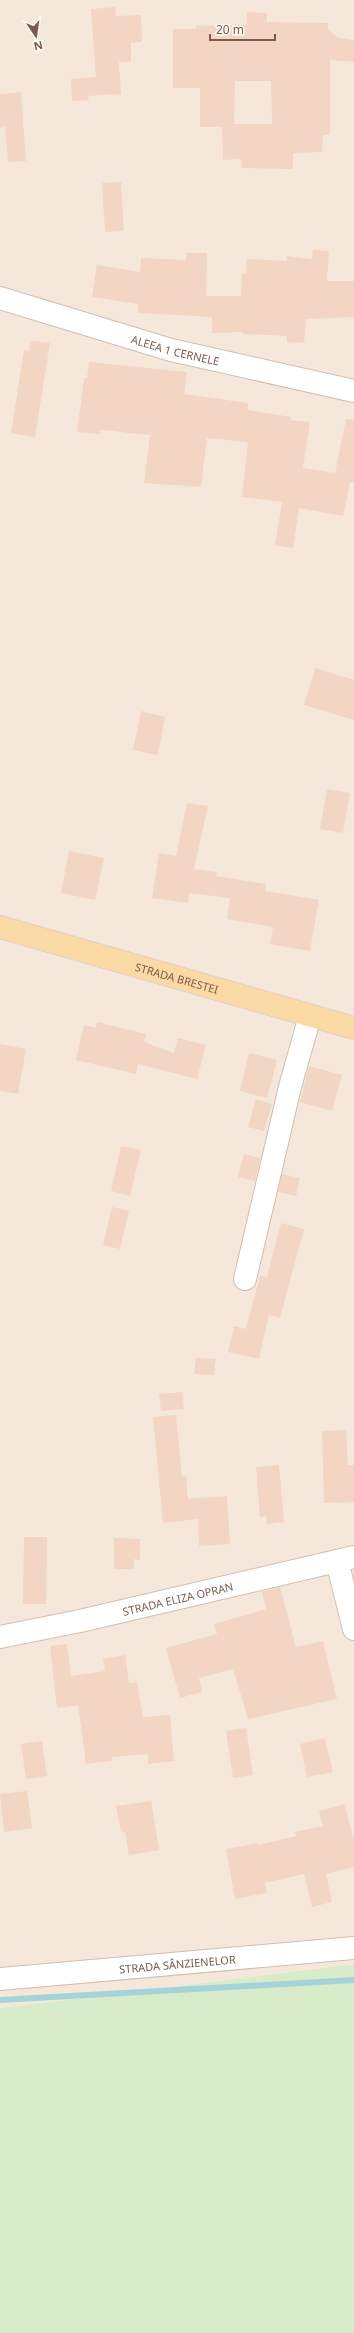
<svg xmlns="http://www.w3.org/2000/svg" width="354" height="2333" viewBox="0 0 354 2333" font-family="'Noto Sans',sans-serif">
<rect width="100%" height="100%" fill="#fdf6ec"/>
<path fill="#f5e8da" d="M 0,0 L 354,0 L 354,1964 L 0,2008 Z"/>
<path fill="#d8ecc9" d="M 354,1964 L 354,2333 L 0,2333 L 0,2008 Z"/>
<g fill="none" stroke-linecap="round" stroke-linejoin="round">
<path stroke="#a5d3da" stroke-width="6" d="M 0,2000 L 354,1980"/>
</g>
<path fill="#f3d5c3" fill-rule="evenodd" d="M 115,7 L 116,16 L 141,15 L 142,42 L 131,43 L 131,62 L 119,62 L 121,94 L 88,96 L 89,100 L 72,101 L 71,79 L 96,77 L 91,9 Z
M 247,12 L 267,13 L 267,22 L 328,23 L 328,29 L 338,38 L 354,40 L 354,62 L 330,60 L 330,135 L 323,135 L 322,152 L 293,153 L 293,169 L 242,168 L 241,159 L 223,160 L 222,127 L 200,127 L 200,88 L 173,88 L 173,29 L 196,29 L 196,26 L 247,25 ZM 235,81 L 271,81 L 272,124 L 234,124 Z
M 21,92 L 26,161 L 8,162 L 5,127 L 0,128 L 0,94 Z
M 121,182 L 124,231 L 105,232 L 102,183 Z
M 313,250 L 329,251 L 327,281 L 354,281 L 354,317 L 306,319 L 304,343 L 287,342 L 287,336 L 243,334 L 243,332 L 212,333 L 212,317 L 138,313 L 138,304 L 92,297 L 97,265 L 140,272 L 141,258 L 186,260 L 186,253 L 207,253 L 206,296 L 241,296 L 242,273 L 246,274 L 247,259 L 287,261 L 287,256 L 312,259 Z
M 31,341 L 50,343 L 35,437 L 11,433 L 24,350 L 29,351 Z
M 89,362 L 187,372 L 184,394 L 248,403 L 248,410 L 291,417 L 290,420 L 310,422 L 303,468 L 335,473 L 346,419 L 354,420 L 354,482 L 350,482 L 343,516 L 299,508 L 293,548 L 275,545 L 282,502 L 242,497 L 248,442 L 207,438 L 201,487 L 144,483 L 150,435 L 101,430 L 100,434 L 77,432 L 84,378 L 87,378 Z
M 315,668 L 354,680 L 354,720 L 304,705 Z
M 141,711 L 165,717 L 158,755 L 133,750 Z
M 327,789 L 350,793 L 343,833 L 320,829 Z
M 187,803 L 208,806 L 194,869 L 217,872 L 216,876 L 266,884 L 265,891 L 319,900 L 310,951 L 270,944 L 273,927 L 227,919 L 230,898 L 189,893 L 188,903 L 152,898 L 159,853 L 176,856 Z
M 69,851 L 104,858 L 95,900 L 61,893 Z
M 97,1022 L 146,1034 L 144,1042 L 174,1053 L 178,1038 L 206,1045 L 197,1079 L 138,1064 L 136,1074 L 76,1060 L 84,1025 L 96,1028 Z
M 0,1044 L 26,1049 L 18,1094 L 0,1091 Z
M 249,1053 L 277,1060 L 267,1098 L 240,1091 Z
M 309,1066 L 342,1075 L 332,1111 L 300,1102 Z
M 256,1099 L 272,1104 L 264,1131 L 248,1127 Z
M 121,1146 L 141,1150 L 130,1196 L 111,1191 Z
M 244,1154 L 260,1158 L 255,1181 L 238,1177 Z
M 282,1174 L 300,1178 L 296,1196 L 278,1192 Z
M 112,1207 L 129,1211 L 120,1249 L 103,1245 Z
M 281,1223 L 304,1229 L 280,1318 L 269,1315 L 259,1359 L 228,1352 L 234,1326 L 246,1329 L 260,1276 L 267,1277 Z
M 196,1358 L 216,1359 L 214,1375 L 194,1374 Z
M 182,1392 L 184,1409 L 161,1411 L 159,1394 Z
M 176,1415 L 182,1476 L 186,1476 L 188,1499 L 227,1496 L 230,1544 L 199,1546 L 198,1519 L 163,1523 L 153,1417 Z
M 346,1430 L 348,1465 L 354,1465 L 354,1502 L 324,1503 L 322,1431 Z
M 279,1465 L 284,1522 L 267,1524 L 266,1516 L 260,1517 L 256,1467 Z
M 24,1537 L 47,1537 L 46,1604 L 23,1604 Z
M 114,1538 L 140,1539 L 140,1560 L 134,1559 L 134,1569 L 114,1569 Z
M 280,1587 L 296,1647 L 323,1641 L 337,1699 L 248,1719 L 233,1669 L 199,1678 L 202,1692 L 180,1698 L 166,1648 L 217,1634 L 214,1624 L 266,1609 L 262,1592 Z
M 67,1644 L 71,1676 L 105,1671 L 103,1659 L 125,1655 L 129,1683 L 137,1682 L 143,1717 L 170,1715 L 174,1761 L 148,1764 L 148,1754 L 112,1757 L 112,1761 L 86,1764 L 78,1705 L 57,1708 L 50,1646 Z
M 246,1728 L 253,1775 L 233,1778 L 226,1731 Z
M 325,1738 L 333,1772 L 307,1777 L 300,1744 Z
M 42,1741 L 47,1776 L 26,1779 L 21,1744 Z
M 27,1791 L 32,1828 L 4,1832 L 0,1794 Z
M 151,1801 L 159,1850 L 129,1855 L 125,1832 L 121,1832 L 116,1806 Z
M 344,1804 L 354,1840 L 354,1867 L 326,1874 L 332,1902 L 312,1907 L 304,1874 L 265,1883 L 267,1893 L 235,1899 L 226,1849 L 258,1843 L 258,1845 L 296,1836 L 295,1832 L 323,1826 L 319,1811 Z"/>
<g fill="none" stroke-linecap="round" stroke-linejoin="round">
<defs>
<g id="minor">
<path id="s1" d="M 0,298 L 171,350 L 354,391"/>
<path d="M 245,1279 L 290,1087 L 310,1016"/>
<path d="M 337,1561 L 354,1629"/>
<path id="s2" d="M 0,1637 L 80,1621 L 354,1557"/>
<path id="s3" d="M 0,1979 L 354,1948"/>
</g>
<g id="major">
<path id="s4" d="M 0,927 L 354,1028"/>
</g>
</defs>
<use href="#minor" stroke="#d1beb0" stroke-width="24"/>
<use href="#major" stroke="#dad1cd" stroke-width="24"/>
<use href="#minor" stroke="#fff" stroke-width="22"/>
<use href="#major" stroke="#fbd9a5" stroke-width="22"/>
</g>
<g text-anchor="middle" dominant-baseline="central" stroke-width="3.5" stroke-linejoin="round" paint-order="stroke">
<g font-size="11" fill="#7a5c4d" stroke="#fffaf3">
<text stroke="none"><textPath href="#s1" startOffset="183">ALEEA 1 CERNELE</textPath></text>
<text stroke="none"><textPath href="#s4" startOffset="184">STRADA BRESTEI</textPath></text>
<text stroke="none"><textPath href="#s2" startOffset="182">STRADA ELIZA OPRAN</textPath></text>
<text stroke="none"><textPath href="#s3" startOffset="178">STRADA SÂNZIENELOR</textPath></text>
</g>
</g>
<g transform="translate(36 36) rotate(167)" stroke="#fffaf3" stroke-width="3" paint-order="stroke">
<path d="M0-3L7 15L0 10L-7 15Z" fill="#7a5c4d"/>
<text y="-6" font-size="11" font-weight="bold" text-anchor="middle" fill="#7a5c4d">N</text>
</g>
<path d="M210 34v6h65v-6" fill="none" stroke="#7a5c4d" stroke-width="2"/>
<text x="216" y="34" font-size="12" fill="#7a5c4d" stroke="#fffaf3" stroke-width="3" paint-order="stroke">20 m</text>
</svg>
